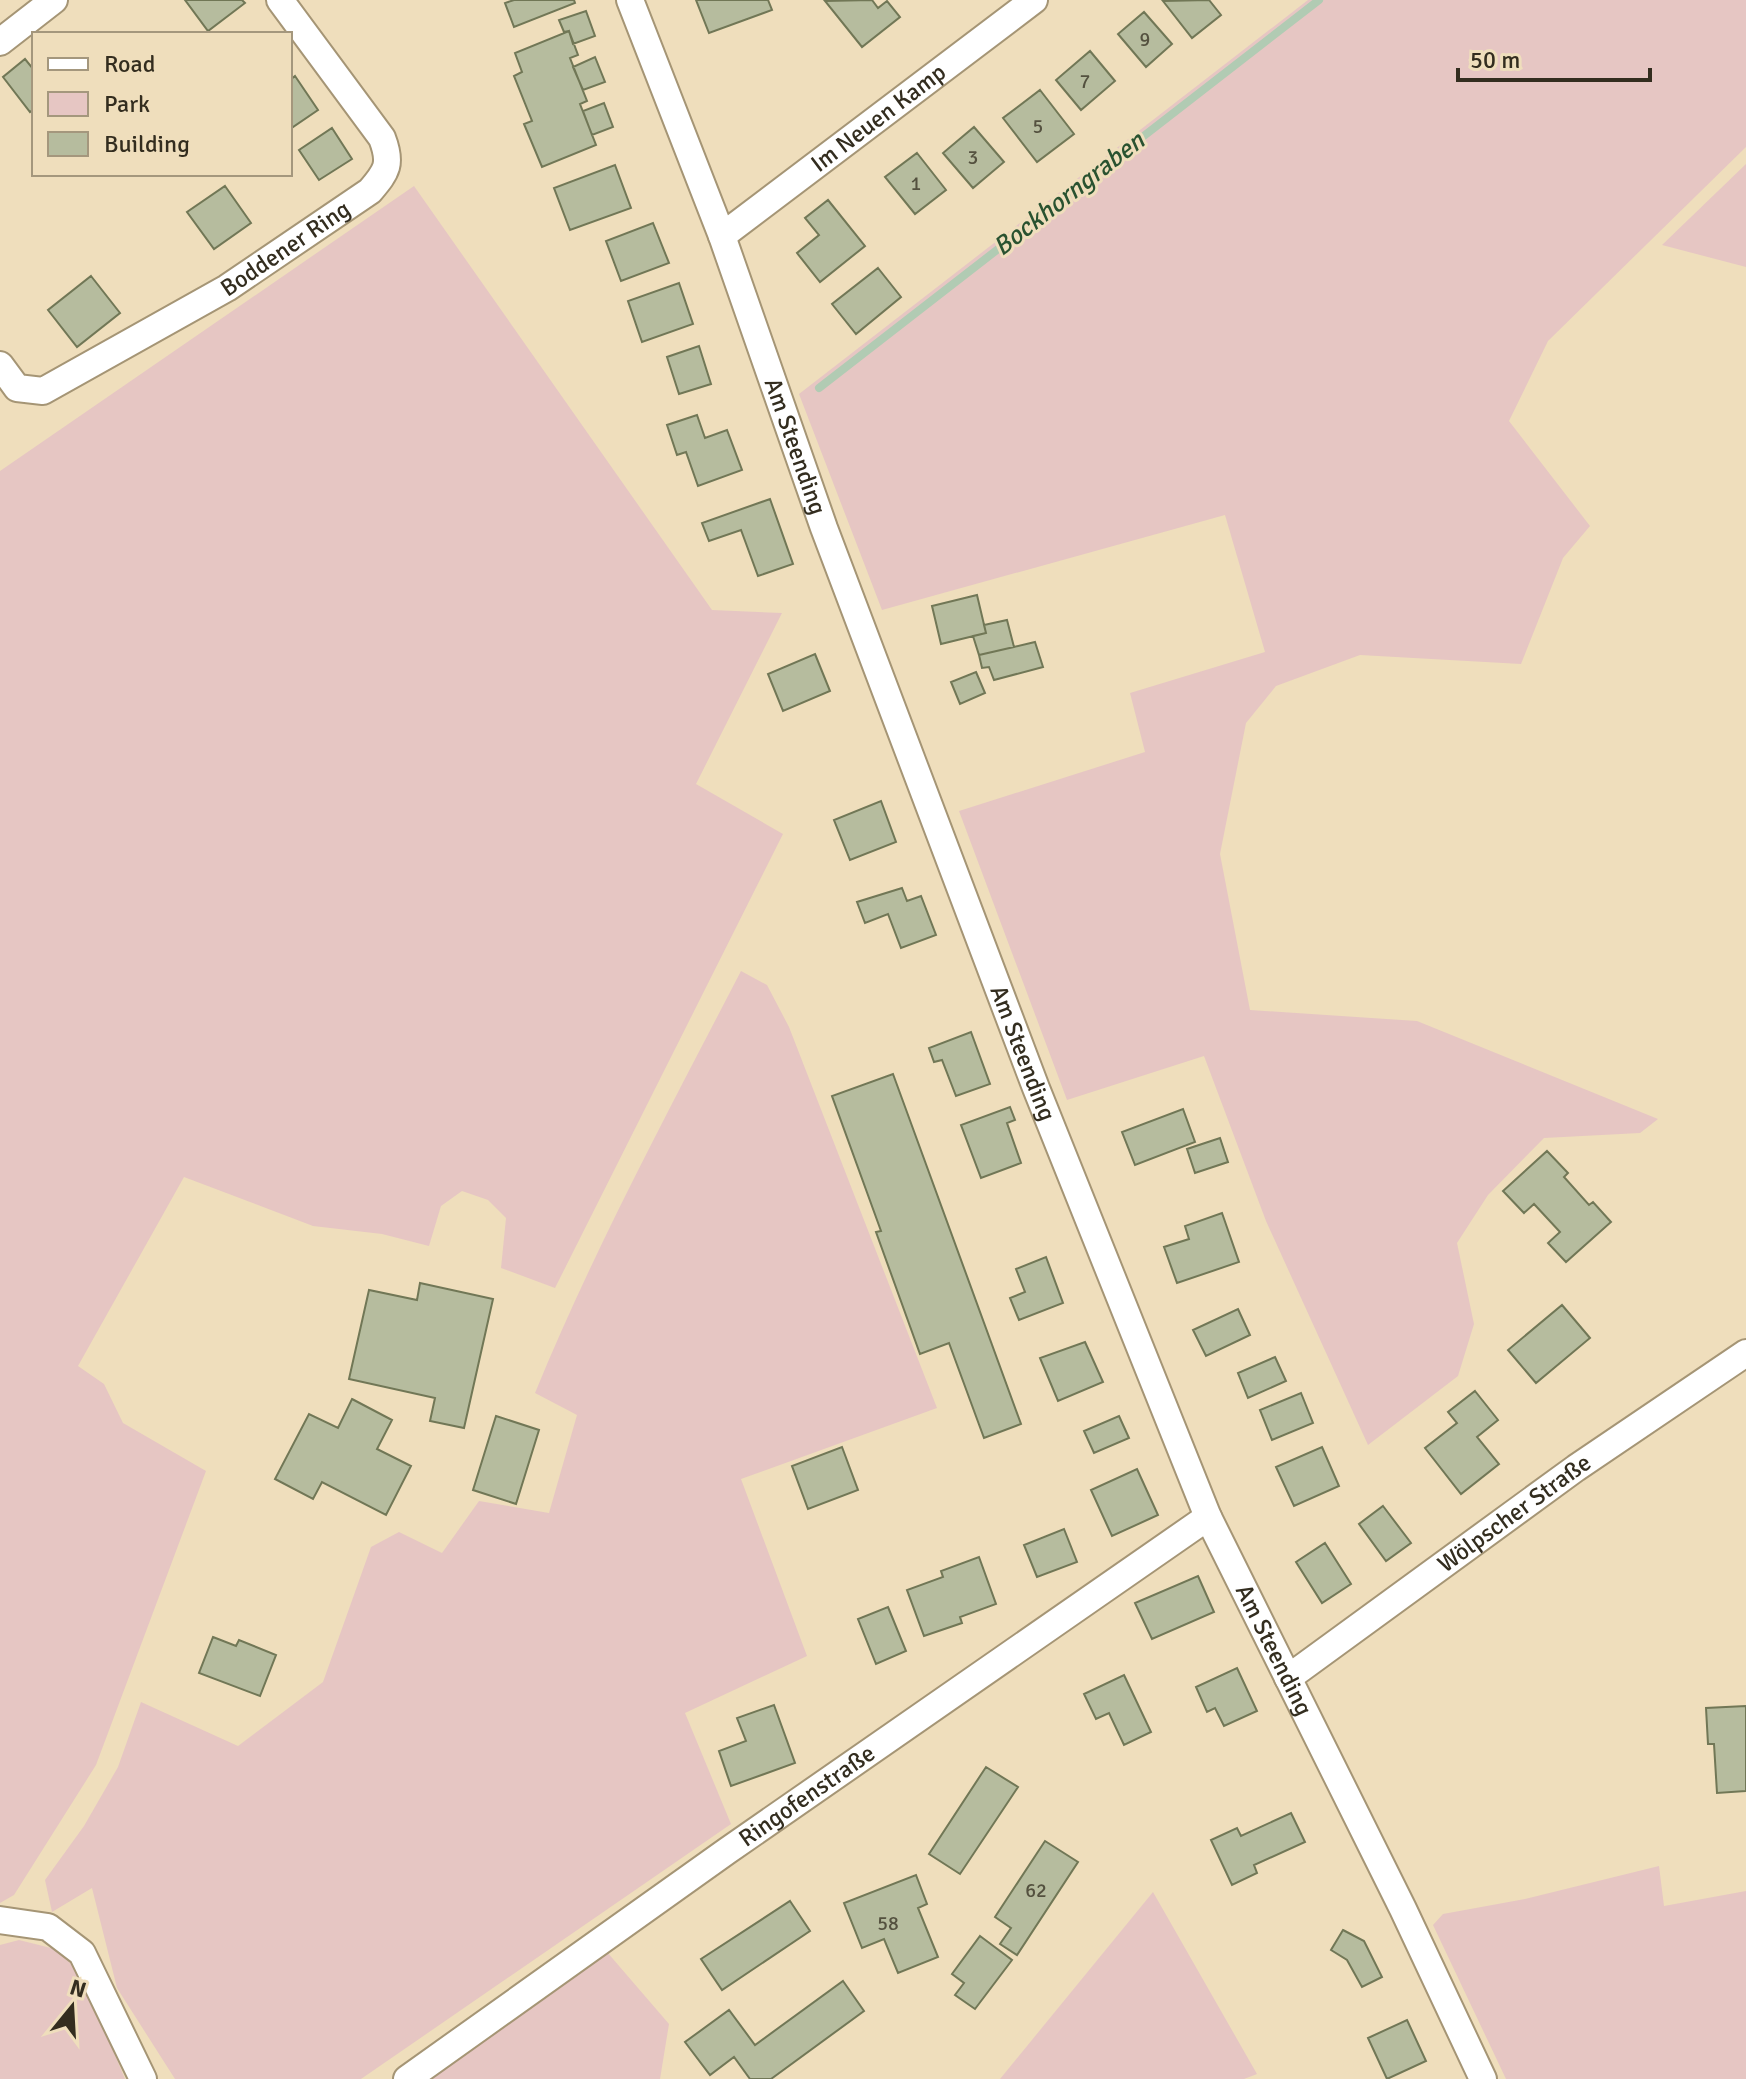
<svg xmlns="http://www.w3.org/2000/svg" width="1746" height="2079" viewBox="0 0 1746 2079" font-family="Signika,sans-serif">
<rect width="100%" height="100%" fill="#efdebc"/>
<path fill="#e6c6c3" d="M 1308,0 L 1746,0 L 1746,147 L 1548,341 L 1509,421 L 1590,526 L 1563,558 L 1521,664 L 1360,655 L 1276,686 L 1246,723 L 1220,854 L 1250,1010 L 1417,1021 L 1658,1119 L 1640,1133 L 1544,1138 L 1488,1195 L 1457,1243 L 1474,1324 L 1458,1376 L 1368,1445 L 1266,1221 L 1204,1056 L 1067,1100 L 959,811 L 1145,752 L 1130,693 L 1265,652 L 1225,515 L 882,610 L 799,394 Z
M 1746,164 L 1746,267 L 1662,245 Z
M 414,186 L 712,610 L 782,613 L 696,784 L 783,834 L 555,1288 L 501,1268 L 506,1218 L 488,1200 L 462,1191 L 441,1206 L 429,1246 L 382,1234 L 313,1226 L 184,1177 L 78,1366 L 104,1384 L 123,1423 L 206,1471 L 96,1765 L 14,1895 L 0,1903 L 0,471 Z
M 741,971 L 767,985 L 789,1027 L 937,1408 L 741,1479 L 807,1656 L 685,1713 L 731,1824 L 361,2079 L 175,2079 L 117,1988 L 92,1888 L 52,1912 L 45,1880 L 84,1826 L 118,1767 L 141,1702 L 238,1746 L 323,1682 L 371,1547 L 399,1532 L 442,1553 L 479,1501 L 549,1513 L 577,1415 L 535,1393 C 594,1249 669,1110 741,971 Z
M 1659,1866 L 1664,1906 L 1746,1891 L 1746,2079 L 1506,2079 L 1433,1925 L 1443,1914 L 1525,1899 Z
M 1153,1892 L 1257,2074 L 1244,2079 L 1000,2079 Z
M 19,1940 L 55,1949 L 81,1973 L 125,2079 L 0,2079 L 0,1945 Z
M 607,1952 L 669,2024 L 660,2079 L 429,2079 Z"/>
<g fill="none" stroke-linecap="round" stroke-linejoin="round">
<path stroke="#b1cbb3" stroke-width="8" d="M 819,388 L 1319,0"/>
</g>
<path fill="#b6bc9e" stroke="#717756" stroke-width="2" d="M 185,0 L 242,0 L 245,3 L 208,31 Z
M 514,0 L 574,0 L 575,3 L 514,27 L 505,3 Z
M 696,0 L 768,0 L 772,10 L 709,33 Z
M 872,0 L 878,8 L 887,1 L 900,17 L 862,47 L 825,1 Z
M 1209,0 L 1221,15 L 1192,38 L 1163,1 Z
M 586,11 L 595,36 L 573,44 L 569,31 L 564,32 L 559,20 Z
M 1144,12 L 1172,44 L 1146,67 L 1118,34 Z
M 569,31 L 578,55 L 570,58 L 587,101 L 580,104 L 596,145 L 542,167 L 524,124 L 532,121 L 514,76 L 522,72 L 515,53 Z
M 1090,51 L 1115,81 L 1081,110 L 1056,80 Z
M 595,57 L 605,82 L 583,90 L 573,67 Z
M 25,59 L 34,70 L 34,109 L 30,112 L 3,77 Z
M 295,76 L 318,110 L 290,129 L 290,80 Z
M 1040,90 L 1074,134 L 1037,162 L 1003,118 Z
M 604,103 L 613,127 L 592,135 L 583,111 Z
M 974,127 L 1004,162 L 973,188 L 943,153 Z
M 332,128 L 352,159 L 319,180 L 299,150 Z
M 917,153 L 946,190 L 915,214 L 885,177 Z
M 615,165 L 631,208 L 570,230 L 554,188 Z
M 225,186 L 251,223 L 214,249 L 187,212 Z
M 828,200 L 865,246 L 820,282 L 797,253 L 819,235 L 805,218 Z
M 653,223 L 669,263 L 621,281 L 606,241 Z
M 878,268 L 901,297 L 856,334 L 832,304 Z
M 91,276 L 120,313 L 77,347 L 48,310 Z
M 679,283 L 693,324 L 642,342 L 628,301 Z
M 699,346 L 711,384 L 679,394 L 667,357 Z
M 697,415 L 705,438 L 727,430 L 742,470 L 698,486 L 686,452 L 677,455 L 667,425 Z
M 770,499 L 793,564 L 758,576 L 741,530 L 709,541 L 702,523 Z
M 977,595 L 986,633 L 941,644 L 932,606 Z
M 1007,620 L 1014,647 L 979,655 L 973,636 L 986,633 L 984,625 Z
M 1035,642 L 1043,667 L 994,680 L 989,667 L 982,668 L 979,655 Z
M 815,654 L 830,691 L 783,711 L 768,674 Z
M 976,672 L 985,693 L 960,704 L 951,682 Z
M 881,801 L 896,842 L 850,860 L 834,820 Z
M 902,888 L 907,901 L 921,896 L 936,935 L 901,948 L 888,914 L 865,923 L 857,902 Z
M 971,1032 L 990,1084 L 956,1096 L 942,1060 L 934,1062 L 929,1048 Z
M 893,1074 L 1021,1424 L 984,1438 L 949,1343 L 920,1354 L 876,1232 L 881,1231 L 832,1096 Z
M 1010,1107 L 1015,1120 L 1007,1123 L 1021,1163 L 981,1178 L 961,1125 Z
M 1183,1109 L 1195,1142 L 1135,1165 L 1122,1132 Z
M 1220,1138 L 1228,1162 L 1195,1173 L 1187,1149 Z
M 1547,1151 L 1568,1173 L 1564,1177 L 1589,1205 L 1593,1202 L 1611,1222 L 1566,1262 L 1548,1243 L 1560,1232 L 1534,1204 L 1524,1213 L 1503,1191 Z
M 1222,1213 L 1239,1262 L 1177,1283 L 1164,1247 L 1189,1239 L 1185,1226 Z
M 1046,1257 L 1063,1303 L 1019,1320 L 1010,1298 L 1025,1292 L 1016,1269 Z
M 420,1283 L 493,1299 L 464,1428 L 430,1421 L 435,1398 L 349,1379 L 369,1290 L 417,1300 Z
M 1562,1305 L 1590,1338 L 1536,1383 L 1508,1350 Z
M 1238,1309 L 1250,1335 L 1206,1356 L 1193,1330 Z
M 1085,1342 L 1103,1382 L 1058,1401 L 1040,1358 Z
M 1275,1357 L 1286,1381 L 1248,1398 L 1238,1373 Z
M 1475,1391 L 1498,1420 L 1477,1437 L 1499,1464 L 1461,1494 L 1425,1448 L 1457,1423 L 1448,1412 Z
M 1301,1393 L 1313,1423 L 1272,1440 L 1260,1410 Z
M 352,1399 L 392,1420 L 377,1449 L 411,1466 L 386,1515 L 322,1482 L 313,1499 L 275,1479 L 309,1414 L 338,1428 Z
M 496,1416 L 539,1430 L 516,1504 L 473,1490 Z
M 1119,1416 L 1129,1438 L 1094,1453 L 1084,1431 Z
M 842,1447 L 858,1490 L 808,1509 L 792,1466 Z
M 1322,1447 L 1339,1486 L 1294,1506 L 1276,1467 Z
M 1137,1469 L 1158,1515 L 1112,1536 L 1091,1490 Z
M 1383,1506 L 1411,1543 L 1386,1561 L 1359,1524 Z
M 1064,1529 L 1077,1562 L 1037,1577 L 1024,1545 Z
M 1325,1543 L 1351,1584 L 1322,1603 L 1296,1562 Z
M 979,1557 L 996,1604 L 960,1617 L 962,1623 L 924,1636 L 907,1590 L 943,1577 L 941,1571 Z
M 1198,1576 L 1214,1612 L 1152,1639 L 1135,1603 Z
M 888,1607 L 906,1651 L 876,1664 L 858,1619 Z
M 213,1637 L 236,1646 L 239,1640 L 276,1655 L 260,1696 L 199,1673 Z
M 1237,1668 L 1257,1711 L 1224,1726 L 1215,1708 L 1207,1712 L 1196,1687 Z
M 1124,1675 L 1151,1732 L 1124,1745 L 1109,1713 L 1096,1719 L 1084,1694 Z
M 774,1705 L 795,1763 L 731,1786 L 719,1751 L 746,1741 L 737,1718 Z
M 1746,1706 L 1746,1791 L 1717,1793 L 1714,1744 L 1708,1744 L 1706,1708 Z
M 986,1767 L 1018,1787 L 960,1874 L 929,1854 Z
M 1291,1813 L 1305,1842 L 1254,1865 L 1257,1873 L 1232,1885 L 1211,1840 L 1237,1828 L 1241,1836 Z
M 1045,1841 L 1078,1862 L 1017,1955 L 1000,1944 L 1011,1928 L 995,1917 Z
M 916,1875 L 927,1904 L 918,1908 L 938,1957 L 898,1973 L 884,1939 L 862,1948 L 844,1903 Z
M 790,1901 L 810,1931 L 722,1990 L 701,1959 Z
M 1343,1930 L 1364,1941 L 1382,1977 L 1362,1987 L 1347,1960 L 1331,1950 Z
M 980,1936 L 1012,1960 L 975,2009 L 955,1995 L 964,1983 L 952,1974 Z
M 843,1981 L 864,2011 L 771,2079 L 750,2079 L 734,2057 L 710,2075 L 685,2042 L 729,2010 L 755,2045 Z
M 1407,2020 L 1426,2061 L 1387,2079 L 1368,2038 Z"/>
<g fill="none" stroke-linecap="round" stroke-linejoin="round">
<defs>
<g id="minor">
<path id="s1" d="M 630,0 L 722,236 L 824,528 L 1036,1088 L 1208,1517 L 1403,1909 L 1483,2079"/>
<path d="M 0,42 L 54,0"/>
<path id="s2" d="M 722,236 L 1034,0"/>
<path id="s3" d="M 0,365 L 17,388 L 43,391 L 227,288 L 370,191 C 387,171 392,164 382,138 L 280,0"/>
<path id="s4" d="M 1288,1678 L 1576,1468 L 1746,1353"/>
<path d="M 0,1920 L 48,1927 L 82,1953 L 143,2079"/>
<path id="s5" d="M 407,2079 L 727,1851 L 1208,1517"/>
</g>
</defs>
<use href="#minor" stroke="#a59575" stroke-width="30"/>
<use href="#minor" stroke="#fff" stroke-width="26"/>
</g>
<g text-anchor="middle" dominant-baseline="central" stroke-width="6" stroke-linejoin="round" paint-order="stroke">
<g font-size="20" fill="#54513f">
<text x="1145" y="39">9</text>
<text x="1085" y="81">7</text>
<text x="1038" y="126">5</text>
<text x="973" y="157">3</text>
<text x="916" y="183">1</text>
<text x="1036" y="1890">62</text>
<text x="888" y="1923">58</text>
</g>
<g font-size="24" fill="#332d1f" stroke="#efdebc">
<text stroke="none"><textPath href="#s2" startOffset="196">Im Neuen Kamp</textPath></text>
<text stroke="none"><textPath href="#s3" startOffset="336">Boddener Ring</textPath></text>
<text stroke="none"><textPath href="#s1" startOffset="476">Am Steending</textPath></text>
<text stroke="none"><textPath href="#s1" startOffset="1124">Am Steending</textPath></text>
<text stroke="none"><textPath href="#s4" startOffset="280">Wölpscher Straße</textPath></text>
<text stroke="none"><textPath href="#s1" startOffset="1772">Am Steending</textPath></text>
<text stroke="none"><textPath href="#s5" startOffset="490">Ringofenstraße</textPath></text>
</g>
<g font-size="26" font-style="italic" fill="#295230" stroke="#efdebc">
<text transform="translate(1069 194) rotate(-38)">Bockhorngraben</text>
</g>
</g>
<rect x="32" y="32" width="260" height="144" fill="#efdebc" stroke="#a4977d" stroke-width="2"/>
<rect x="48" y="58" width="40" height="12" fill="#ffffff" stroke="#a4977d" stroke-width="2"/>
<text x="104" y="72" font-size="24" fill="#332d1f">Road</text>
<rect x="48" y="92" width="40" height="24" fill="#e6c6c3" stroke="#a4977d" stroke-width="2"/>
<text x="104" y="112" font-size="24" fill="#332d1f">Park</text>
<rect x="48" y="132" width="40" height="24" fill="#b6bc9e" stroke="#a4977d" stroke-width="2"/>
<text x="104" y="152" font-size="24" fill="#332d1f">Building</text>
<g transform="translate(72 2007) rotate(18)" stroke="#efdebc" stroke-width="6" paint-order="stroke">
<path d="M0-6L14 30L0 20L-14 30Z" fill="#332d1f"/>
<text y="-12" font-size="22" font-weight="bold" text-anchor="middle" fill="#332d1f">N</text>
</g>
<path d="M1458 68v12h192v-12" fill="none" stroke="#332d1f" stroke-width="4"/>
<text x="1470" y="68" font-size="24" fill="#332d1f" stroke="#efdebc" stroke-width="6" paint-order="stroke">50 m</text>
</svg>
